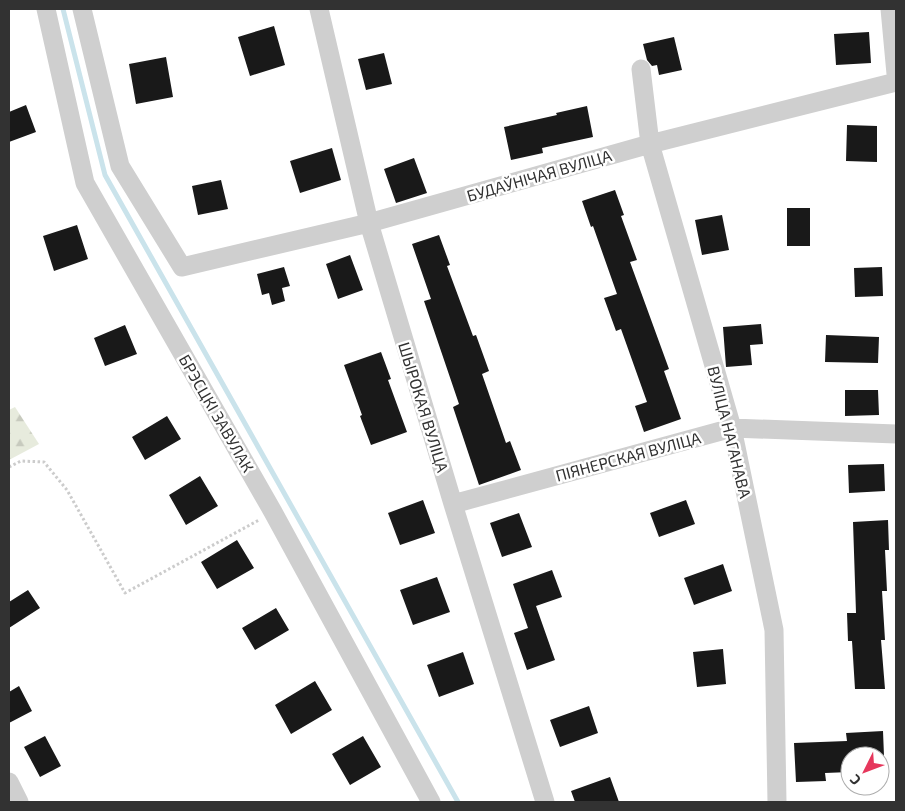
<svg xmlns="http://www.w3.org/2000/svg" width="905" height="811" viewBox="0 0 905 811" font-family="'Exo 2',sans-serif">
<defs>
<pattern id="forest-firs" width="22" height="20" patternUnits="userSpaceOnUse" patternTransform="scale(1.25)"><rect width="22" height="20" fill="#e7ebdd"/><path d="M5 1l3.5 6h-7zM16 11l3.5 6h-7z" fill="#c7cabe"/></pattern>
</defs>
<rect width="100%" height="100%" fill="#fff"/>
<path fill="url(#forest-firs)" d="M 15,407 L 39,444 L 9,460 L 9,410 Z"/>
<g fill="none" stroke-linecap="round" stroke-linejoin="round">
<path stroke="#cae3eb" stroke-width="5" d="M 63,9 L 105,175 L 458,802"/>
</g>
<path fill="#191919" d="M 274,26 L 285,65 L 250,76 L 238,37 Z
M 869,32 L 871,63 L 836,65 L 834,34 Z
M 674,37 L 682,70 L 659,75 L 657,65 L 652,66 L 647,60 L 643,44 Z
M 384,53 L 392,84 L 366,90 L 358,59 Z
M 166,57 L 173,97 L 136,104 L 129,64 Z
M 26,105 L 36,132 L 9,142 L 9,112 Z
M 587,106 L 593,137 L 542,148 L 543,153 L 511,160 L 504,127 L 557,115 L 556,113 Z
M 847,125 L 877,126 L 877,162 L 846,161 Z
M 332,148 L 341,180 L 300,193 L 290,161 Z
M 414,158 L 427,193 L 396,203 L 384,169 Z
M 221,180 L 228,209 L 198,215 L 192,186 Z
M 615,190 L 624,215 L 621,216 L 637,260 L 630,262 L 669,369 L 664,371 L 681,419 L 644,432 L 635,406 L 647,402 L 621,329 L 616,331 L 604,298 L 617,294 L 593,226 L 591,227 L 582,201 Z
M 787,208 L 810,208 L 810,246 L 787,246 Z
M 722,215 L 729,250 L 702,255 L 695,220 Z
M 77,225 L 88,259 L 54,271 L 43,236 Z
M 439,235 L 450,265 L 447,266 L 473,336 L 476,335 L 489,371 L 482,374 L 506,443 L 510,441 L 521,470 L 479,485 L 453,407 L 459,404 L 424,301 L 431,299 L 412,244 Z
M 350,255 L 363,290 L 338,299 L 326,264 Z
M 284,267 L 290,286 L 282,288 L 285,301 L 272,305 L 269,293 L 262,295 L 257,274 Z
M 882,267 L 883,296 L 855,297 L 854,268 Z
M 761,324 L 763,344 L 750,345 L 752,365 L 726,367 L 723,327 Z
M 125,325 L 137,354 L 105,366 L 94,338 Z
M 826,335 L 879,337 L 878,363 L 825,362 Z
M 381,352 L 391,379 L 388,380 L 407,432 L 371,445 L 360,416 L 362,415 L 344,365 Z
M 845,390 L 878,390 L 879,415 L 845,416 Z
M 167,416 L 181,439 L 145,460 L 132,437 Z
M 884,464 L 885,491 L 849,493 L 848,465 Z
M 200,476 L 218,506 L 186,525 L 169,495 Z
M 423,500 L 435,533 L 400,545 L 388,513 Z
M 686,500 L 695,524 L 659,537 L 650,513 Z
M 519,513 L 532,547 L 502,557 L 490,523 Z
M 888,520 L 889,550 L 885,550 L 887,591 L 882,591 L 885,640 L 881,640 L 885,689 L 855,689 L 852,641 L 848,641 L 847,613 L 856,613 L 853,522 Z
M 237,540 L 254,568 L 217,589 L 201,562 Z
M 723,564 L 732,591 L 694,605 L 684,578 Z
M 552,570 L 562,597 L 536,606 L 555,660 L 527,670 L 514,633 L 528,628 L 513,584 Z
M 437,577 L 450,612 L 413,625 L 400,590 Z
M 28,590 L 40,608 L 9,628 L 9,602 Z
M 276,608 L 289,630 L 255,650 L 242,628 Z
M 723,649 L 726,684 L 697,687 L 693,652 Z
M 463,652 L 474,684 L 439,697 L 427,665 Z
M 315,681 L 332,710 L 291,734 L 275,705 Z
M 19,686 L 32,711 L 9,723 L 9,692 Z
M 589,706 L 598,733 L 560,747 L 550,720 Z
M 883,731 L 884,756 L 850,756 L 850,772 L 825,773 L 826,781 L 796,782 L 794,743 L 847,741 L 846,733 Z
M 45,736 L 61,766 L 40,777 L 24,747 Z
M 363,736 L 381,767 L 350,785 L 332,754 Z
M 610,777 L 619,802 L 575,802 L 571,791 Z"/>
<g fill="none" stroke-linecap="round" stroke-linejoin="round">
<path stroke="#ccc" stroke-width="3" stroke-dasharray="2.5 2.5" stroke-linecap="butt" d="M 9,467 L 21,461 L 44,462 L 67,490 L 125,593 L 259,520"/>
<path stroke="#cfcfcf" stroke-width="19" d="M 46,9 L 85,183 L 273,512 L 431,802
M 82,9 L 120,166 L 182,267 L 369,223 L 650,144 L 896,82
M 319,9 L 369,223 L 453,504 L 545,802
M 890,9 L 896,74
M 641,69 L 650,144 L 732,428 L 774,630 L 777,802
M 453,504 L 732,428 L 896,434
M 9,782 L 19,802"/>
</g>
<g text-anchor="middle" dominant-baseline="central" stroke-width="5" stroke-linejoin="round" paint-order="stroke">
<g font-size="16" fill="#323232" stroke="#fff">
<text transform="translate(539 175) rotate(-16)">БУДАЎНІЧАЯ ВУЛІЦА</text>
<text transform="translate(424 407) rotate(73)">ШЫРОКАЯ ВУЛІЦА</text>
<text transform="translate(217 413) rotate(60)">БРЭСЦКІ ЗАВУЛАК</text>
<text transform="translate(730 432) rotate(76)">ВУЛІЦА НАГАНАВА</text>
<text transform="translate(628 456) rotate(-15)">ПІЯНЕРСКАЯ ВУЛІЦА</text>
</g>
</g>
<rect width="905" height="811" fill="none" stroke="#323232" stroke-width="20"/>
<g transform="translate(865 771) rotate(228)"><circle r="24" fill="#ffffff" stroke="#adadad"/>
<path d="M0-4L9 19L0 12L-9 19Z" fill="#e6375c"/>
<text y="-8" font-size="14" font-weight="bold" text-anchor="middle" fill="#323232">С</text>
</g>
</svg>
